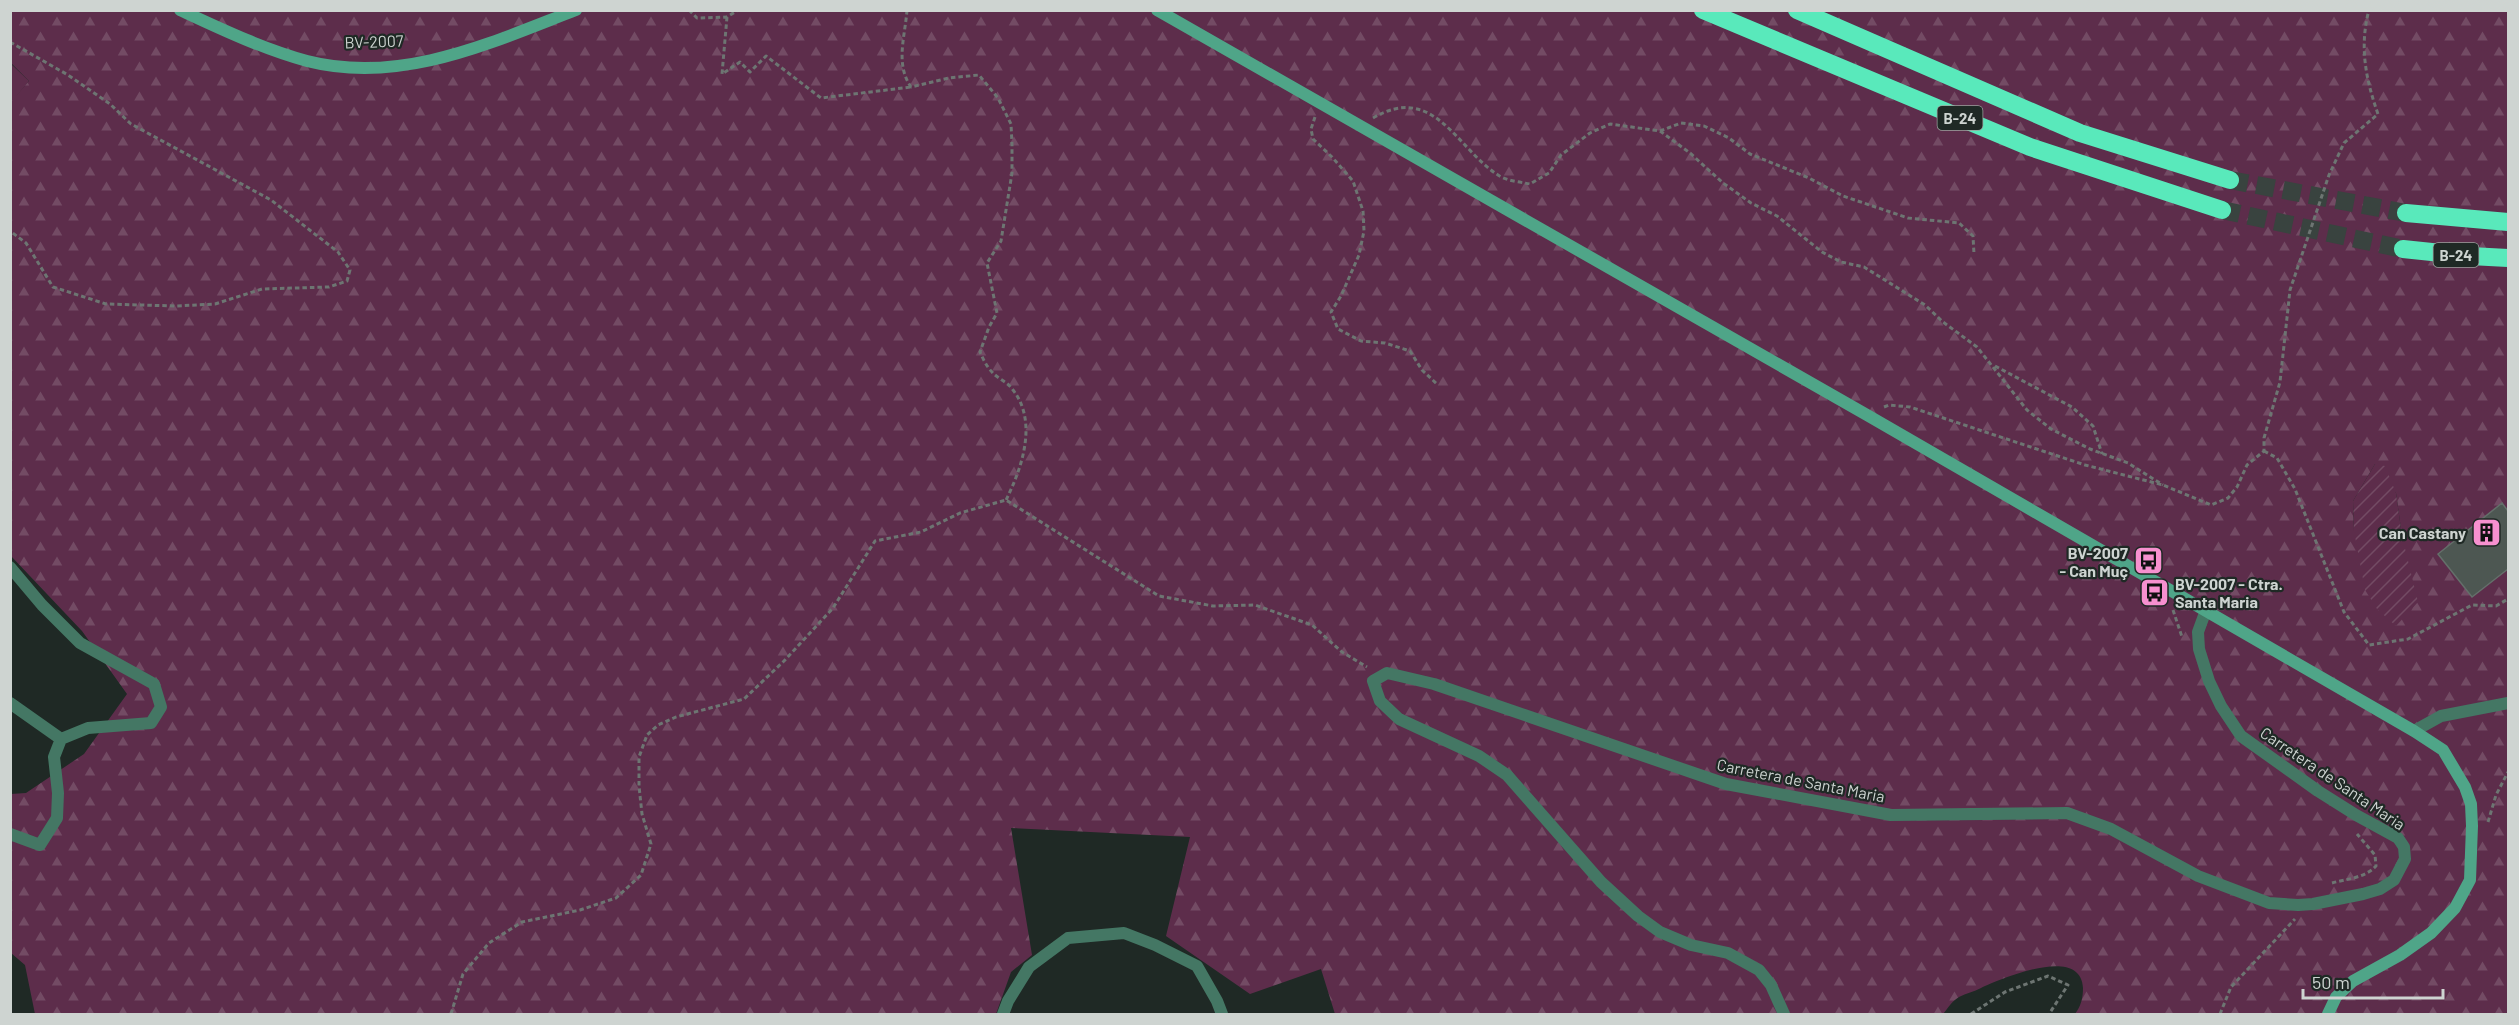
<svg xmlns="http://www.w3.org/2000/svg" width="2519" height="1025" viewBox="0 0 2519 1025" font-family="Barlow,sans-serif">
<defs>
<pattern id="forest-firs" width="22" height="20" patternUnits="userSpaceOnUse" patternTransform="scale(1.5)"><rect width="22" height="20" fill="#5d2d4b"/><path d="M5 1l3.5 6h-7zM16 11l3.5 6h-7z" fill="#734b64"/></pattern>
<pattern id="garden-furrows" width="10" height="10" patternUnits="userSpaceOnUse" patternTransform="scale(1.5)"><rect width="10" height="10" fill="#5d2d4b"/><path d="M-1 1l2-2M0 10L10 0M9 11l2-2" fill="none" stroke="#734b64"/></pattern>
</defs>
<rect width="100%" height="100%" fill="#1f2925"/>
<path fill="#5d2d4b" d="M 10,63 L 29,81 L 11,103 L 10,103 Z"/>
<path fill="url(#forest-firs)" fill-rule="evenodd" d="M 11,11 L 2508,11 L 2508,1014 L 2075,1014 C 2081,1006 2083,998 2083,988 C 2081,944 2001,979 1981,988 C 1974,992 1966,993 1959,997 C 1952,1001 1948,1008 1943,1014 L 1335,1014 L 1321,969 L 1250,994 L 1166,936 L 1190,837 L 1011,828 L 1032,955 L 1011,972 L 996,1014 L 35,1014 L 25,965 L 11,953 L 11,794 L 26,793 L 84,754 L 127,694 L 82,631 L 11,556 L 10,103 L 29,81 L 11,63 ZM 2375,464 L 2396,493 L 2402,536 L 2354,531 L 2353,501 Z"/>
<path fill="url(#garden-furrows)" d="M 2375,464 L 2385,466 L 2396,493 L 2402,536 L 2418,602 L 2396,626 L 2377,609 L 2365,590 L 2354,531 L 2353,501 Z"/>
<path fill="#4d5752" stroke="#646f6a" stroke-width="1.5" d="M 2502,503 L 2508,511 L 2508,569 L 2472,597 L 2438,554 Z"/>
<g fill="none" stroke-linecap="round" stroke-linejoin="round">
<path stroke="#39433f" stroke-width="18" stroke-dasharray="18 9" stroke-linecap="butt" d="M 2230,180 L 2406,213
M 2222,210 L 2403,249"/>
<path stroke="#6d7572" stroke-width="3" stroke-dasharray="4.5 3" stroke-linecap="butt" d="M 689,10 L 697,18 L 727,17 L 738,10
M 907,10 C 905,37 895,64 911,87 L 949,78 L 979,75 L 998,98 L 1011,124 L 1012,144 L 1012,173 L 1001,241 L 987,263 L 997,313 L 989,327 L 980,352 C 983,359 987,367 992,372 C 998,379 1008,382 1013,390 C 1038,422 1022,468 1006,500
M 727,17 L 722,74 L 740,62 L 750,72 L 766,56 L 821,98 L 911,87
M 10,42 L 68,75 L 110,104 L 131,124 L 271,200 L 338,252 L 350,270 L 347,281 L 329,287 L 262,289 L 215,304 L 176,306 L 106,304 L 53,287 L 26,243 L 10,231
M 1315,117 L 1311,129 L 1313,139 L 1332,157 L 1353,181 L 1363,211 L 1364,231 L 1359,255 L 1341,296 L 1331,312 L 1338,329 L 1361,341 L 1385,343 L 1410,351 L 1422,370 L 1438,385
M 1373,118 C 1434,82 1457,149 1498,175 C 1507,181 1520,182 1530,184 L 1549,173 L 1561,155 L 1590,133 L 1610,124 L 1660,131 L 1690,153 L 1723,183 L 1751,203 L 1777,216 L 1822,252 L 1841,262 L 1864,267 L 1925,305 L 1943,322 L 1977,347 L 2027,410 L 2051,429 L 2090,449 L 2128,463 L 2163,485
M 1660,131 L 1681,123 L 1704,126 L 1729,138 L 1750,154 L 1809,178 L 1843,196 L 1908,218 L 1959,223 L 1973,236 L 1974,254
M 1995,366 L 2072,407 L 2093,426 L 2102,454
M 1884,407 L 1889,405 L 1910,407 L 2085,465 L 2163,485 L 2211,505 L 2228,498 L 2237,487 L 2247,465 L 2264,451 L 2264,438 L 2280,382 L 2290,290 L 2329,175 L 2344,143 L 2378,114 C 2366,80 2359,47 2369,10
M 2264,451 L 2277,458 L 2295,489 L 2344,612 L 2369,645 L 2408,639 L 2472,605 L 2496,606 L 2508,599
M 2173,610 L 2182,637
M 2488,822 L 2496,795 L 2508,772
M 2332,883 C 2346,879 2365,878 2376,866 L 2375,855 L 2357,834
M 451,1014 L 463,974 L 489,943 L 522,922 L 580,910 L 616,898 L 641,875 L 651,844 L 642,814 L 639,786 L 639,757 L 647,735 L 658,725 L 676,717 L 744,699 L 784,661 L 833,608 L 875,541 L 921,532 L 960,513 L 1006,500 L 1159,596 L 1213,606 L 1255,605 L 1312,625 L 1342,652 L 1367,667
M 1971,1014 L 2005,992 L 2048,976 L 2068,985 L 2049,1014
M 2220,1014 L 2231,987 L 2295,919"/>
<path stroke="#447764" stroke-width="12" d="M 10,567 L 42,605 L 80,643 L 154,684 L 161,707 L 151,723 L 88,728 L 61,739
M 10,703 L 61,739
M 2414,731 L 2441,716 L 2508,703
M 10,834 L 40,845 L 57,818 L 58,793 L 54,757 L 61,739
M 1003,1014 L 1008,1001 L 1029,967 L 1068,938 L 1124,933 L 1155,945 L 1197,966 L 1217,1001 L 1222,1014
M 1784,1014 L 1771,985 L 1759,970 L 1728,953 L 1691,945 L 1660,932 L 1638,916 L 1601,882 L 1507,775 L 1479,756 L 1399,719 L 1380,701 L 1373,681 L 1387,673 L 1434,684 L 1726,784 L 1891,815 L 2067,813 L 2111,829 L 2198,876 L 2269,903 L 2298,905 L 2313,904 L 2363,894 L 2380,889 L 2394,880 L 2405,859 L 2404,847 L 2398,838 L 2356,815 L 2318,791 L 2241,736 L 2221,706 L 2209,681 L 2199,649 L 2198,632 L 2206,610"/>
<path stroke="#4fa588" stroke-width="12" d="M 180,10 C 221,29 263,49 307,61 C 401,85 490,43 576,10
M 1157,10 L 1867,415 L 2414,731 L 2443,750 L 2465,787 L 2471,804 L 2472,826 L 2470,880 L 2455,908 L 2431,933 L 2400,955 L 2353,981 L 2336,997 L 2328,1014"/>
<path stroke="#59e9bb" stroke-width="18" d="M 1703,10 L 2030,147 L 2222,210
M 1797,10 L 2080,133 L 2230,180
M 2406,213 L 2508,222
M 2403,249 L 2470,256 L 2508,258"/>
</g>
<defs>
<symbol id="building-square" viewBox="-11 -11 22 22"><rect x="-9" y="-9" width="18" height="18" rx="4" fill="#f790cf" stroke="#1f2925"/><path d="M-4-6H4V6H1V3H-1V6H-4ZM-2.5-4.3h1.7v1.8h-1.7ZM.8-4.3h1.7v1.8H.8ZM-2.5-1h1.7V.8h-1.7ZM.8-1h1.7V.8H.8Z" fill="#111"/></symbol>
<symbol id="bus-square" viewBox="-11 -11 22 22"><rect x="-9" y="-9" width="18" height="18" rx="4" fill="#f790cf" stroke="#1f2925"/><path d="M-5-6H5V4H4V6H2V4H-2V6H-4V4H-5ZM-3.5-4V0h7V-4ZM-3.5 1.2v1.5H-2V1.2ZM2 1.2v1.5H3.5V1.2Z" fill="#111"/></symbol>
</defs>
<g fill-rule="evenodd">
<use href="#building-square" x="2470" y="516" width="33" height="33"/>
<use href="#bus-square" x="2132" y="544" width="33" height="33"/>
<use href="#bus-square" x="2138" y="576" width="33" height="33"/>
</g>
<g text-anchor="middle" dominant-baseline="central" stroke-width="4.5" stroke-linejoin="round" paint-order="stroke">
<g fill="#1f2925" stroke="#9aa19d" stroke-width="1.5">
<rect x="1937.5" y="106" width="45" height="24" rx="4.5"/>
<rect x="2433.5" y="243" width="45" height="24" rx="4.5"/>
</g>
<g font-size="15" font-weight="bold" fill="#ced4d1">
<text x="1960" y="118">B-24</text>
<text x="2456" y="255">B-24</text>
</g>
<g font-size="16" fill="#ced4d1" stroke="#1f2925">
<text transform="translate(374 41) rotate(-2)">BV-2007</text>
<text transform="translate(2333 778) rotate(34)">Carretera de Santa Maria</text>
<text transform="translate(1801 780) rotate(11)">Carretera de Santa Maria</text>
</g>
<g font-size="16" font-weight="bold" fill="#ced4d1" stroke="#1f2925" text-anchor="end">
<text x="2466" y="532">Can Castany</text>
<text x="2128" y="552">BV-2007<tspan x="2128" dy="18">- Can Muç</tspan></text>
<text x="2175" y="583" text-anchor="start">BV-2007 - Ctra.<tspan x="2175" dy="18">Santa Maria</tspan></text>
</g>
</g>
<rect width="2519" height="1025" fill="none" stroke="#ced4d1" stroke-width="24"/>
<path d="M2303 989v9h140v-9" fill="none" stroke="#ced4d1" stroke-width="3"/>
<text x="2312" y="989" font-size="18" fill="#ced4d1" stroke="#1f2925" stroke-width="4.5" paint-order="stroke">50 m</text>
</svg>
